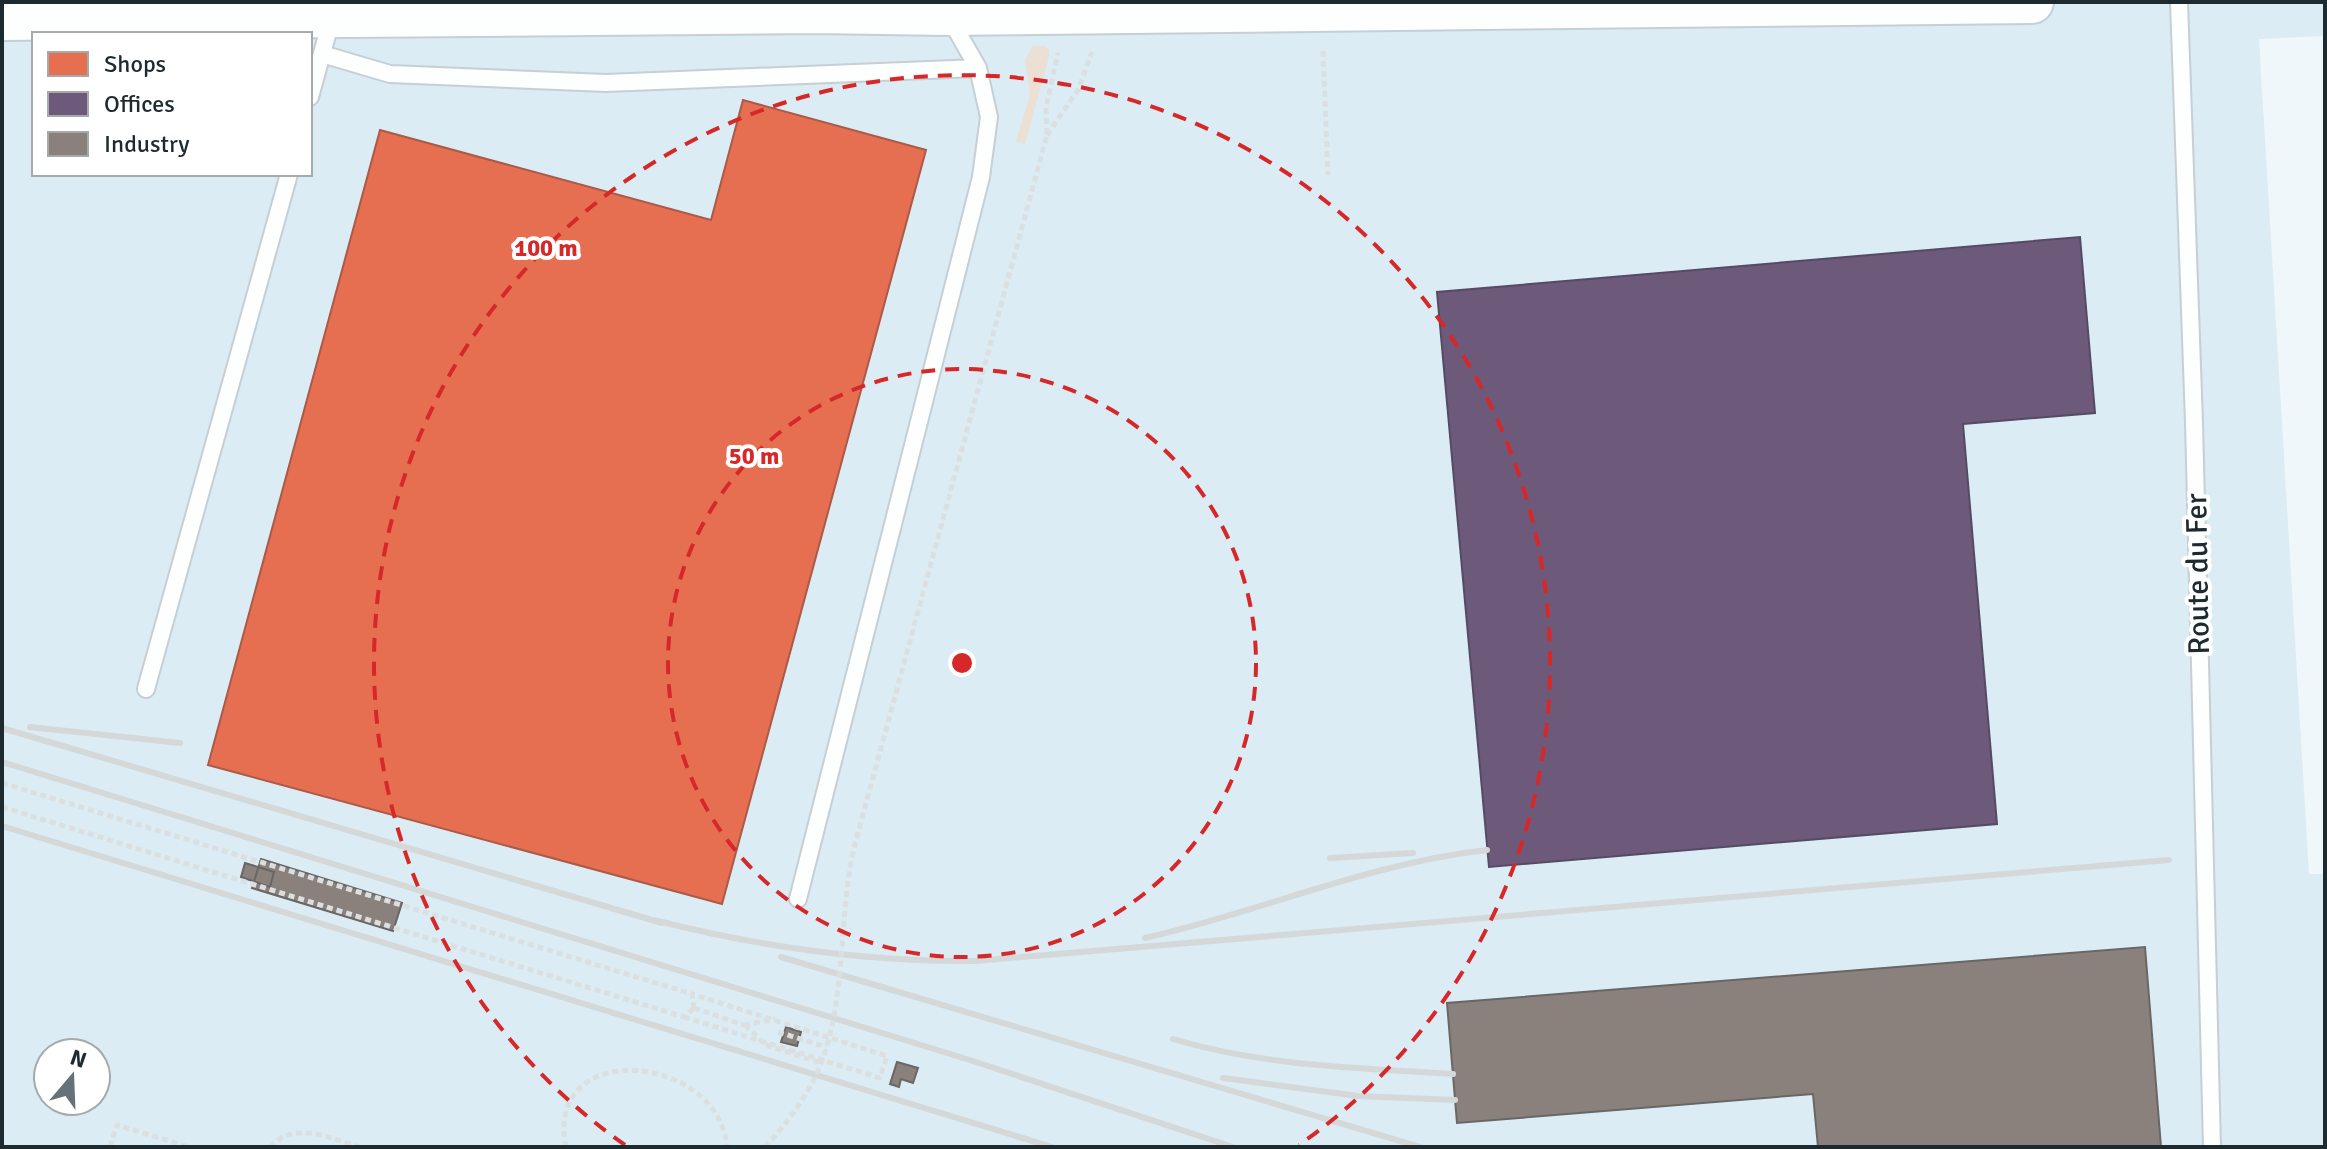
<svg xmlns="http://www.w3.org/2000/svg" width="2327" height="1149" viewBox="0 0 2327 1149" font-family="Signika,sans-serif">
<rect width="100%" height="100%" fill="#eff7fa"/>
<path fill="#dbecf4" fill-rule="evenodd" d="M 2,2 L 2325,2 L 2325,36 L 2259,39 L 2309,874 L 2325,874 L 2325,1147 L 2,1147 ZM 34,34 L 310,34 L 310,174 L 34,174 ZM 48,1053 L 96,1053 L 96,1101 L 48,1101 Z"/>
<path fill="#ece0d4" d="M 1033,46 L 1046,46 L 1049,50 L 1049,57 L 1025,144 L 1016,141 L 1030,95 L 1025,60 Z"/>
<path fill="#e76f51" stroke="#aa5a47" stroke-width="2" d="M 743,100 L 926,150 L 722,904 L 208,765 L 380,130 L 711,220 Z"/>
<path fill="#6d597a" stroke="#554b64" stroke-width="2" d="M 2080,237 L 2095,413 L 1963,424 L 1997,824 L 1489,867 L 1437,292 Z"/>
<path fill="#8a817c" stroke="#696765" stroke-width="2" d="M 261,859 L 402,903 L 393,931 L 252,888 Z
M 245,863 L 274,872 L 270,887 L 241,877 Z
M 2145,947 L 2161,1147 L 1818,1147 L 1813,1094 L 1457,1123 L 1447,1003 Z
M 786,1027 L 801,1032 L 797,1046 L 781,1042 Z
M 897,1062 L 918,1068 L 913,1083 L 901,1079 L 899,1087 L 890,1084 Z"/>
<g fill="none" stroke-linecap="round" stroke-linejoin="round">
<defs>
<path id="service" d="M 2179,2 L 2194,422 L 2212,1147
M 322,54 L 390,74 L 606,83 L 978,68
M 310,97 L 332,17
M 146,689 L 289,174
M 798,899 L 981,177 L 989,117 L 978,68 L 950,19"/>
<path id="tertiary" d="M 2,19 L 815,12 L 947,14 L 2032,2"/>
</defs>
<use href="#service" stroke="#c5cfd4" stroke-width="20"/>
<use href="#tertiary" stroke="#c5cfd4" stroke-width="46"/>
<path stroke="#dcdfe0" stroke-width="5" stroke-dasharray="6 4" stroke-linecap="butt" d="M 1323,51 L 1328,175
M 1047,134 L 1046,108 L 1058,53
M 1047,135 L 1078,90 L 1092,52
M 2,783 L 692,994 L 694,1008
M 2,807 L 684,1017 L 694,1008
M 694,1008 L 744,1025
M 684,1017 L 880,1078 L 887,1056 L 692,994
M 778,1032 L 826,1047
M 766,1045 L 821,1063
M 110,1147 L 117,1125 L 189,1147
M 270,1147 C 294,1120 330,1138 359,1147
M 566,1147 C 543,1037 719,1053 727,1147"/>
<use href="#service" stroke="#fdfefe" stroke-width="16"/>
<use href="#tertiary" stroke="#fdfefe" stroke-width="42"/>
<path stroke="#d5d8d8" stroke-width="6" d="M 30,727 L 180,743
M 2,728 L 662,923
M 2,762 L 973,1061 L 1233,1147
M 2,826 L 1052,1147
M 1330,858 L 1413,853
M 654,920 C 760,947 865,962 975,961 L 2169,860
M 1145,938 C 1260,912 1369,863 1487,850
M 781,957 L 1420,1147
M 1173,1039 C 1262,1066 1360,1068 1453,1074
M 1223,1078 L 1358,1096 L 1455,1100"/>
<path stroke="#dcdfe0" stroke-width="5" stroke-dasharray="6 4" stroke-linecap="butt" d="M 744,1025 L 775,1019
M 745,1025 L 766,1045
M 765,1147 C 789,1121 809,1094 822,1061 C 847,992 838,914 855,844 L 1047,135"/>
</g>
<g fill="none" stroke="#d62828" stroke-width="4" stroke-dasharray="14 10">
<circle cx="962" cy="663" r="294"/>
<path d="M625 1145A588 588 0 1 1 1299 1145"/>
</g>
<g text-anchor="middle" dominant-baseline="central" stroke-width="8" stroke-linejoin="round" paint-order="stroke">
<g font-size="30" fill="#1d2a30" stroke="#fff">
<text transform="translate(2198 574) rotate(-91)">Route du Fer</text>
</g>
</g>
<circle cx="962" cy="663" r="12" fill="#d62828" stroke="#fff" stroke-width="4"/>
<g font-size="24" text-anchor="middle" font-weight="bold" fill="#d62828" stroke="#fff" stroke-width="8" stroke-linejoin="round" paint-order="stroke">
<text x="546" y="256">100 m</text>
<text x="754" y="464">50 m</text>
</g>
<rect width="2327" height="1149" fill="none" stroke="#1d2a30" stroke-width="8"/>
<rect x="32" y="32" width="280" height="144" fill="#ffffff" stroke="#a5aaac" stroke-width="2"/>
<rect x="48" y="52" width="40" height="24" fill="#e76f51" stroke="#a5aaac" stroke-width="2"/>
<text x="104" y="72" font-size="24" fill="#1d2a30">Shops</text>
<rect x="48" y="92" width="40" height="24" fill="#6d597a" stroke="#a5aaac" stroke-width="2"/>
<text x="104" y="112" font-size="24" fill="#1d2a30">Offices</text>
<rect x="48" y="132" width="40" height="24" fill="#8a817c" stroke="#a5aaac" stroke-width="2"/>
<text x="104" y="152" font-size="24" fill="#1d2a30">Industry</text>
<g transform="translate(72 1077) rotate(19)"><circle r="38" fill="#ffffff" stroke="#a5aaac" stroke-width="2"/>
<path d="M0-6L14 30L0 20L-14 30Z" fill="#667277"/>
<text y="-12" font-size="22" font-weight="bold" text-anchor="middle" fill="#1d2a30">N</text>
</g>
</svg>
